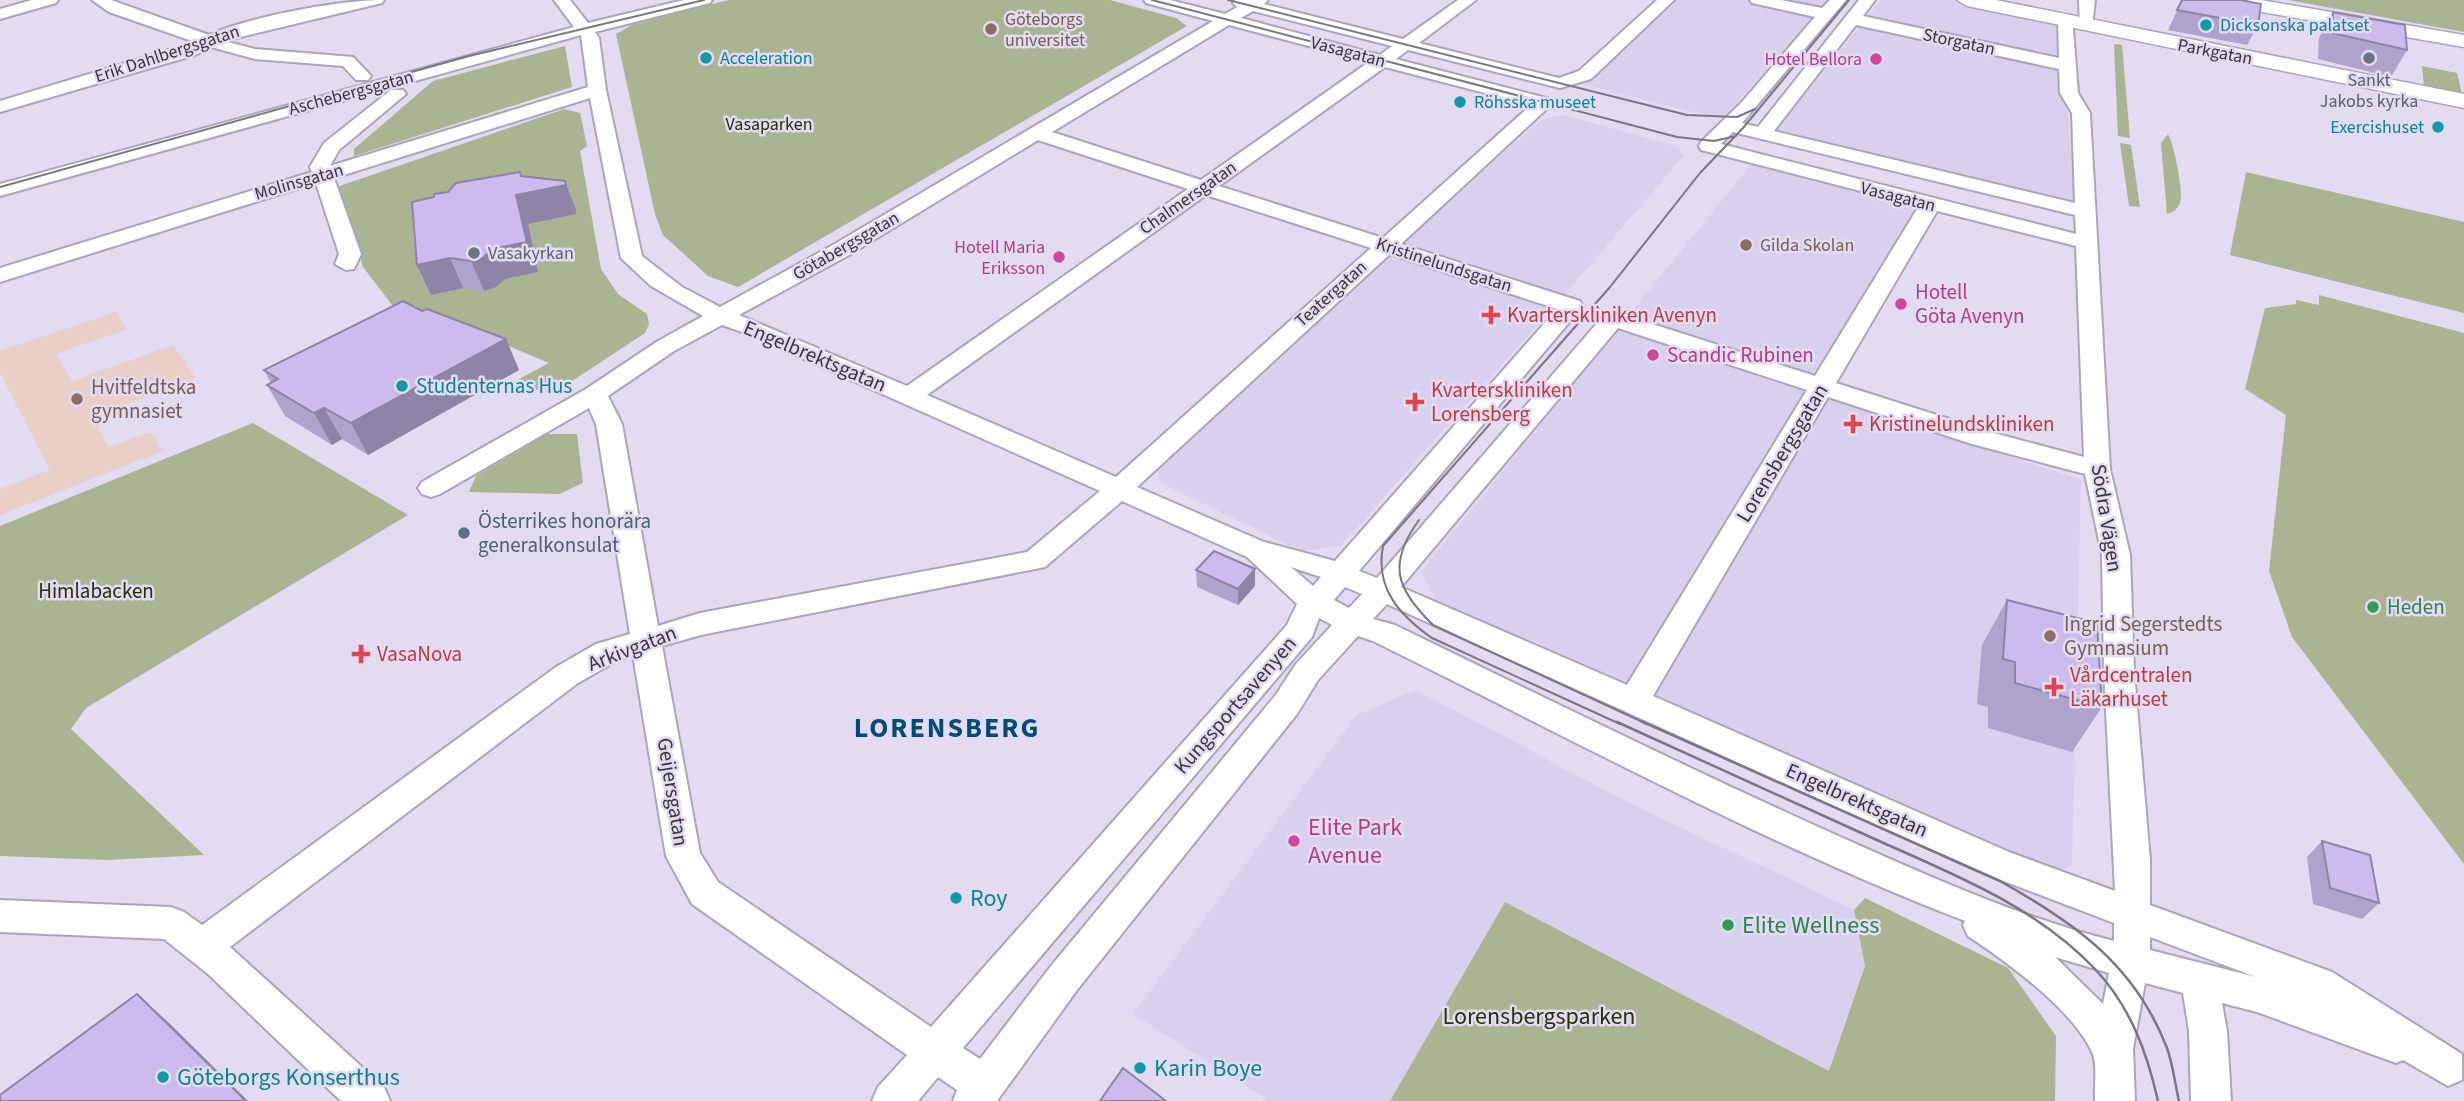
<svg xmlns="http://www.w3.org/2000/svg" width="2464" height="1101" viewBox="0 0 2464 1101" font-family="'Source Sans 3',sans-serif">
<rect width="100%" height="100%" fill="#e2dbf1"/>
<path fill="#d8d0ed" d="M 1671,0 L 1830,0 L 1725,115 L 1692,112 L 1583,84 Z
M 1881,0 L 1957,0 L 2062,22 L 2074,203 L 1774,133 Z
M 1564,115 L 1675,146 L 1684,155 L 1552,309 L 1340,546 L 1300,551 L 1159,482 L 1159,464 L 1388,253 L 1542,119 Z
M 1753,162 L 1918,204 L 1811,391 L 2081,480 L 2072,866 L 2053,873 L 1440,607 L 1421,572 Z
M 1416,690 L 1631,804 L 1854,910 L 1865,966 L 1829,1071 L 1505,902 L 1390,1101 L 1269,1101 L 1133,1014 L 1357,715 Z"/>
<path fill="#e8cfc7" d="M 116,312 L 127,329 L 56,354 L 72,381 L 173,345 L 196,378 L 92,417 L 109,447 L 150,432 L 163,451 L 0,515 L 0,489 L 50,470 L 0,373 L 0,351 Z"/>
<path fill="#abb492" d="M 729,0 L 1110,0 L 1176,18 L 1187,26 L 738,287 L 708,276 L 663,235 L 655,214 L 616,34 L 635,23 Z
M 2288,0 L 2464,0 L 2464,32 Z
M 2114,44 L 2122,45 L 2130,138 L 2118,136 Z
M 565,46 L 572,87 L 354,156 L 354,149 L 433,81 Z
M 2422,66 L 2457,73 L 2462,94 L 2424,87 Z
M 564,109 L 580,113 L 587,146 L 580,151 L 601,269 L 618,294 L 647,314 L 649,324 L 645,333 L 563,387 L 506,393 L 506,386 L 549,363 L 437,316 L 403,319 L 363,267 L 340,193 L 334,188 Z
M 2168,134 C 2174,144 2184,193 2180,203 C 2178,209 2173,212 2167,214 L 2161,143 Z
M 2120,143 L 2131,145 L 2140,207 L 2129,206 Z
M 2246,172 L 2464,222 L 2464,313 L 2230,255 Z
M 2319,295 L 2464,333 L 2464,864 L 2292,637 L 2269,571 L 2286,415 L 2245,389 L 2265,308 L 2296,304 L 2296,300 L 2319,305 Z
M 253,423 L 408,515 L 86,708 L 71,729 L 204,855 L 107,860 L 0,856 L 0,526 Z
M 547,434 L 577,434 L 583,483 L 559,494 L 469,492 L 476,476 Z
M 1865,898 L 2008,968 L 2056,1036 L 2055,1101 L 1390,1101 L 1505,902 L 1829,1071 L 1865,966 L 1854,910 Z"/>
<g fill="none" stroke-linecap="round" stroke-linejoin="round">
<defs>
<path id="minor" d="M 32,0 L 58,0 L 56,3 L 0,19 L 0,9 Z
M 92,0 L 111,0 L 209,35 C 248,17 340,0 384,0 L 382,3 L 224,41 L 255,49 L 353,57 L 371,76 L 368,80 L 356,80 L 343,66 L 255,59 L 211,47 L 195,55 L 0,112 L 0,101 L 195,42 L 109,12 Z
M 554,0 L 570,0 L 588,23 L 684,0 L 712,0 L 710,3 L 595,32 L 599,38 L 606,90 L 642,256 L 682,287 L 720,307 L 833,245 L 1213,21 L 1146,3 L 1144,0 L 1170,0 L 1225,14 L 1237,7 L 1233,3 L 1235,0 L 1268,0 L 1264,4 L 1403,39 L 1458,0 L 1476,0 L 1419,43 L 1559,78 L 1579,71 L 1657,0 L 1674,0 L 1591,79 L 1560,88 L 1408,50 L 1396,59 L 1550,99 L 1553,103 L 1401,244 L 1580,301 L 1583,306 L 1359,571 L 1377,578 L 1605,314 L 1621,314 L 1815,376 L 1919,206 L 1701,150 L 1699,146 L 1701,142 L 1742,102 L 1815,17 L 1752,3 L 1750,0 L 1781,0 L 1822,8 L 1830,0 L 1846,0 L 1742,123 L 1758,127 L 1859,0 L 1875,0 L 1863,16 L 2059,58 L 2058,20 L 2066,15 L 2072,17 L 2078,93 L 2090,113 L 2110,469 L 2130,555 L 2134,671 L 2150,860 L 2150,905 L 2332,972 L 2462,1054 L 2462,1080 L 2448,1086 L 2403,1060 L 2396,1063 L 2257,1012 L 2222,1003 L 2227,1031 L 2231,1101 L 2191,1101 L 2189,1031 L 2183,993 L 2145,983 L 2133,1049 L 2135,1101 L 2095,1101 C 2094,1087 2098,1064 2092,1052 C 2072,1009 2007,962 1968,936 L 1963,925 L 1965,921 C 1762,843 1568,737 1373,641 L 1358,636 L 1318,680 L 1297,714 L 1077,990 L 997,1101 L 953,1101 L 957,1090 L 938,1077 L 918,1101 L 872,1101 L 878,1087 L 907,1055 L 692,904 L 666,856 L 633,655 L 618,660 L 578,683 L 230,947 L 384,1087 L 390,1101 L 341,1101 L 208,974 L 164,939 L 0,932 L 0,900 L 171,907 L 184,912 L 202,925 L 556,667 L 596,644 L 630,634 L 596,424 L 589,408 L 440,494 L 431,497 L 422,494 L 418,488 L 422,482 L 586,389 L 658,341 L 703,316 L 651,286 L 621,258 L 590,98 L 334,178 L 361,254 L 354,269 L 346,270 L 335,264 L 339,254 L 316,183 L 0,282 L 0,268 L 312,172 L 310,167 L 324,143 L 391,90 L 403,90 L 406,94 L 339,150 L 330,166 L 588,87 L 581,35 L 0,196 L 0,184 L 574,27 ZM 1253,11 L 1392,46 L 1380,55 L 1241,18 ZM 1229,25 L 1369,62 L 1201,180 L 1052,132 ZM 1856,25 L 2059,69 L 2060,93 L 2072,113 L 2075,203 L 1774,131 ZM 1385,67 L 1531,105 L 1383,238 L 1219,186 ZM 1733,132 L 2075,215 L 2076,234 L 1721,144 ZM 1038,140 L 1188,189 L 907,386 L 739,315 L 849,255 ZM 1206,195 L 1371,248 L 1116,477 L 927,395 ZM 1937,211 L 2076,246 L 2084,457 L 1990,432 L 1836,383 ZM 1390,254 L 1557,309 L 1335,561 L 1264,542 L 1137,487 ZM 722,325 L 748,334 L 1100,491 L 1027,552 L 700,613 L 658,626 L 622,424 L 608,396 L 674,351 ZM 1618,328 L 1807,390 L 1627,685 L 1401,587 ZM 1828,397 L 1972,444 L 2085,474 L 2102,555 L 2104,671 L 2115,891 L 2009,852 L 1653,696 ZM 1122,501 L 1247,557 L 1297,604 L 1287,625 L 931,1027 L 718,882 L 700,853 L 662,646 L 701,635 L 1045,567 ZM 1291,567 L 1321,577 L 1313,586 ZM 1345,587 L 1362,594 L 1349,608 L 1334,600 ZM 1387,604 L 1985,874 L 2114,923 L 2114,941 C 2018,917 1926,875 1836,835 C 1687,768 1541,696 1395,625 L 1373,619 ZM 1319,618 L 1332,625 L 1296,664 L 1275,696 L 1051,966 L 980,1059 L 963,1048 L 1312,637 ZM 2150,937 L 2256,977 L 2150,950 ZM 2055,957 L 2109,973 L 2103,1004 Z
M 2079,0 L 2095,0 L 2092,27 L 2080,27 Z"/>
<path id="major" d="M 1957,0 L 1996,0 L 2464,94 L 2464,108 L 1967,6 Z
M 2217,0 L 2261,0 L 2464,35 L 2464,47 L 2227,6 Z"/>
</defs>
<use href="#minor" stroke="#aba5ba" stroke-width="4"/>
<use href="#major" stroke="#aba5ba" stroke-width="3"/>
<use href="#minor" fill="#fff" fill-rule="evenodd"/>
<use href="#major" fill="#fff" fill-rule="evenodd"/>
<path stroke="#7a7683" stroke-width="2" d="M 1152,0 L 1677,137 L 1714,141 L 1736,136
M 1228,0 L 1687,115 L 1737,117 L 1755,109
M 0,187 L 469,56 L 704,0
M 1419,520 C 1387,564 1396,589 1433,625 L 1647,724
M 1620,724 L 1432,638 C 1399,615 1375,588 1383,546 L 1610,287 L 1700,173 L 1743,128 L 1849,0"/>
<path stroke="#7a7683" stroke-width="2.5" d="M 1617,722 C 1700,760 1784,798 1868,836 C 1947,872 2034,904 2095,969 C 2130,1006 2147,1052 2158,1101
M 1643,722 L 2000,881 C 2075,923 2135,965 2167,1048 C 2173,1065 2175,1084 2179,1101"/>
</g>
<path fill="#afa2cc" d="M 2182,0 L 2258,25 L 2247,45 L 2168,30 Z
M 2333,12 L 2407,50 L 2391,77 L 2318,59 L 2319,38 Z
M 521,176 L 565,181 L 576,210 L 576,214 L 528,224 L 538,272 L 505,279 L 496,287 L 484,291 L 463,288 L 431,295 L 434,197 L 448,192 Z
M 422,311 L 506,339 L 519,370 L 368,455 L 342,439 L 332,445 L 285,416 L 267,385 L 271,383 L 264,370 Z
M 1196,570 L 1255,586 L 1238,605 L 1197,587 Z
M 2007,600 L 2102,707 L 2072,752 L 1988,728 L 1988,707 L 1977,704 L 1982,645 Z
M 2322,841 L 2379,903 L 2362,919 L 2313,904 L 2307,857 Z"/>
<path fill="#8e84a6" d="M 520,172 L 528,193 L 565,181 L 576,210 L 576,214 L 528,224 L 538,272 L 505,279 L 496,287 L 484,291 L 471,261 L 516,195 L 521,176 Z
M 450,258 L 463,288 L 431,295 L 417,265 Z
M 506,339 L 519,370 L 368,455 L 351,423 Z
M 324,408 L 342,439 L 332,445 L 314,413 Z
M 1255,569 L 1255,586 L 1238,605 L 1238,589 Z
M 137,994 L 170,1024 L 248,1101 L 246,1101 Z"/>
<path fill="#cbbced" stroke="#8e84a6" stroke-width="2" d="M 2182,0 L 2241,0 L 2261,4 L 2258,25 L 2177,10 Z
M 2333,12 L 2405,25 L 2407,50 L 2332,33 Z
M 520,172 L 521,176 L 565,181 L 566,185 L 516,195 L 527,242 L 492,249 L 483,258 L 471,261 L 450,258 L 417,265 L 412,202 L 434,197 L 434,194 L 448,192 L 456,183 Z
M 403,301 L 422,311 L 427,309 L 506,339 L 351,423 L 324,408 L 314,413 L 267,385 L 278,379 L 264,370 Z
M 1214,551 L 1255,569 L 1238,589 L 1196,570 Z
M 2007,600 L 2097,623 L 2102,707 L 2015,683 L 2015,662 L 2003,659 Z
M 2322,841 L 2370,855 L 2379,903 L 2330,888 Z
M 137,994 L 246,1101 L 0,1101 L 0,1095 Z
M 1123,1068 L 1166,1101 L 1100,1101 Z"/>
<g fill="#0f9aa8" stroke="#e2dbf1" stroke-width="2.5">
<circle cx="2206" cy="25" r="7"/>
<circle cx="706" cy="58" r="7"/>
<circle cx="1460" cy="102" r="7"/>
<circle cx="2438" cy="127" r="7"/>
<circle cx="402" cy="386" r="7"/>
<circle cx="956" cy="898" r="7"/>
<circle cx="1140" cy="1068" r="7"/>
<circle cx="163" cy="1077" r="7"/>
</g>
<g fill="#8d6e63" stroke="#e2dbf1" stroke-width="2.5">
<circle cx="991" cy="29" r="7"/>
<circle cx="1746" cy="245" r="7"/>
<circle cx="77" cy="399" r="7"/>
<circle cx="2050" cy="636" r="7"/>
</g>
<g fill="#6b7280" stroke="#e2dbf1" stroke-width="2.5">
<circle cx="2369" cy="58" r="7"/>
<circle cx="474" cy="253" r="7"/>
</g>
<g fill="#d1479c" stroke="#e2dbf1" stroke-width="2.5">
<circle cx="1876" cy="59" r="7"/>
<circle cx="1059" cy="257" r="7"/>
<circle cx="1901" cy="304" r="7"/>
<circle cx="1653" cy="355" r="7"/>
<circle cx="1294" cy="841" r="7"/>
</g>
<g fill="#e0444e" stroke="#e2dbf1" stroke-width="2.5">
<path d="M1487.5 304.5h7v7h7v7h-7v7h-7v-7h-7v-7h7z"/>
<path d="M1411.5 391.5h7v7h7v7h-7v7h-7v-7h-7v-7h7z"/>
<path d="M1849.5 413.5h7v7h7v7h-7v7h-7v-7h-7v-7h7z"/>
<path d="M357.5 643.5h7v7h7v7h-7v7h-7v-7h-7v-7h7z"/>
<path d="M2050.5 676.5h7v7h7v7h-7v7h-7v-7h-7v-7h7z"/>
</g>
<circle fill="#5c6f8a" stroke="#e2dbf1" stroke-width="2.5" cx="464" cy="533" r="7"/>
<g fill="#2e9e5b" stroke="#e2dbf1" stroke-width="2.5">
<circle cx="2373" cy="607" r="7"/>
<circle cx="1728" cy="925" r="7"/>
</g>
<g text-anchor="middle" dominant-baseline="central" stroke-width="5" stroke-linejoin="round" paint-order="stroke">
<g font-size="18" fill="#785e54" stroke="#e2dbf1" text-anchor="start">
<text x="1005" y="19">Göteborgs<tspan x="1005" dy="21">universitet</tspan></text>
<text x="1760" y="245">Gilda Skolan</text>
</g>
<g font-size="18" fill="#0d838f" stroke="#e2dbf1" text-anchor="start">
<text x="2220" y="25">Dicksonska palatset</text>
<text x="720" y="58">Acceleration</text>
<text x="1474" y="102">Röhsska museet</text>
<text x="2424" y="127" text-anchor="end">Exercishuset</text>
</g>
<g font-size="18" fill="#37353d" stroke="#e2dbf1">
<text transform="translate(1959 42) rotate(12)">Storgatan</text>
<text transform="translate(1348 52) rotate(15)">Vasagatan</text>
<text transform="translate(2215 52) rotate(11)">Parkgatan</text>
<text transform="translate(167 54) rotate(-18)">Erik Dahlbergsgatan</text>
<text transform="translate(351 93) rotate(-15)">Aschebergsgatan</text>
<text transform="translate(299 182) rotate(-16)">Molinsgatan</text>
<text transform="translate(1898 197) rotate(14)">Vasagatan</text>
<text transform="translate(1188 198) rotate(-35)">Chalmersgatan</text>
<text transform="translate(846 246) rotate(-30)">Götabergsgatan</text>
<text transform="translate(1444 265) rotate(18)">Kristinelundsgatan</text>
<text transform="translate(1331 294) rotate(-42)">Teatergatan</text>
</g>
<g font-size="18" fill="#b23c85" stroke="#e2dbf1" text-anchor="end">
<text x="1862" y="59">Hotel Bellora</text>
<text x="1045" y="247">Hotell Maria<tspan x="1045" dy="21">Eriksson</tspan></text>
</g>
<g font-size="18" fill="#5b616d" stroke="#e2dbf1">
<text x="2369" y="80">Sankt<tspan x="2369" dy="21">Jakobs kyrka</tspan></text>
<text x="488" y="253" text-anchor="start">Vasakyrkan</text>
</g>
<g font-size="18" fill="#283009" stroke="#e2dbf1">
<text x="769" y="124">Vasaparken</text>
</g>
<g font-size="21" fill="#b23c85" stroke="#e2dbf1" text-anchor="start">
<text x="1915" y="292">Hotell<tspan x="1915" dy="24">Göta Avenyn</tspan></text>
<text x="1667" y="355">Scandic Rubinen</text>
</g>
<g font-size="21" fill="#be3a42" stroke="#e2dbf1" text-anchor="start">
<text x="1507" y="315">Kvarterskliniken Avenyn</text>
<text x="1431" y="390">Kvarterskliniken<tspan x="1431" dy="24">Lorensberg</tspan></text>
<text x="1869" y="424">Kristinelundskliniken</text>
<text x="377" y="654">VasaNova</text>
<text x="2070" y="675">Vårdcentralen<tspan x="2070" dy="24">Läkarhuset</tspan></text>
</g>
<g font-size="21" fill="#37353d" stroke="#e2dbf1">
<text transform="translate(815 356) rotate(23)">Engelbrektsgatan</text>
<text transform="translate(1782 453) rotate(-59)">Lorensbergsgatan</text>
<text transform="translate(2107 518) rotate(81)">Södra Vägen</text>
<text transform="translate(632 648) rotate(-21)">Arkivgatan</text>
<text transform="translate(1235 705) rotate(-49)">Kungsportsavenyen</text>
<text transform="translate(673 792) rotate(81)">Geijersgatan</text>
<text transform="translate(1857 800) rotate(24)">Engelbrektsgatan</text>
</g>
<g font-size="21" fill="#0d838f" stroke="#e2dbf1" text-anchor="start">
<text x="416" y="386">Studenternas Hus</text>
</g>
<g font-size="21" fill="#785e54" stroke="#e2dbf1" text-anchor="start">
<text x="91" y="387">Hvitfeldtska<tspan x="91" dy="24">gymnasiet</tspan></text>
<text x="2064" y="624">Ingrid Segerstedts<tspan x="2064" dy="24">Gymnasium</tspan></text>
</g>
<g font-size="21" fill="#4e5e75" stroke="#e2dbf1" text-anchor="start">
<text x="478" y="521">Österrikes honorära<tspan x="478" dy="24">generalkonsulat</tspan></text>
</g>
<g font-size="21" fill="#283009" stroke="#e2dbf1">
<text x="96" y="591">Himlabacken</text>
</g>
<g font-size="21" fill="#27864d" stroke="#e2dbf1" text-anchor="start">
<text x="2387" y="607">Heden</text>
</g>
<g font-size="24" fill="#b23c85" stroke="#e2dbf1" text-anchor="start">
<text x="1308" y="827">Elite Park<tspan x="1308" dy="28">Avenue</tspan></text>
</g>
<g font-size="24" fill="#0d838f" stroke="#e2dbf1" text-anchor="start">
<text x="970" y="898">Roy</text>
<text x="1154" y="1068">Karin Boye</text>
<text x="177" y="1077">Göteborgs Konserthus</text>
</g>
<g font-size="24" fill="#27864d" stroke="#e2dbf1" text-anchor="start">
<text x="1742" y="925">Elite Wellness</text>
</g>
<g font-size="24" fill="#283009" stroke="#e2dbf1">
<text x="1539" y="1016">Lorensbergsparken</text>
</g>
<g font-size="28" font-weight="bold" letter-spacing="2" fill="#004a78" stroke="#e2dbf1">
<text x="947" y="728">LORENSBERG</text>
</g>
</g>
</svg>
